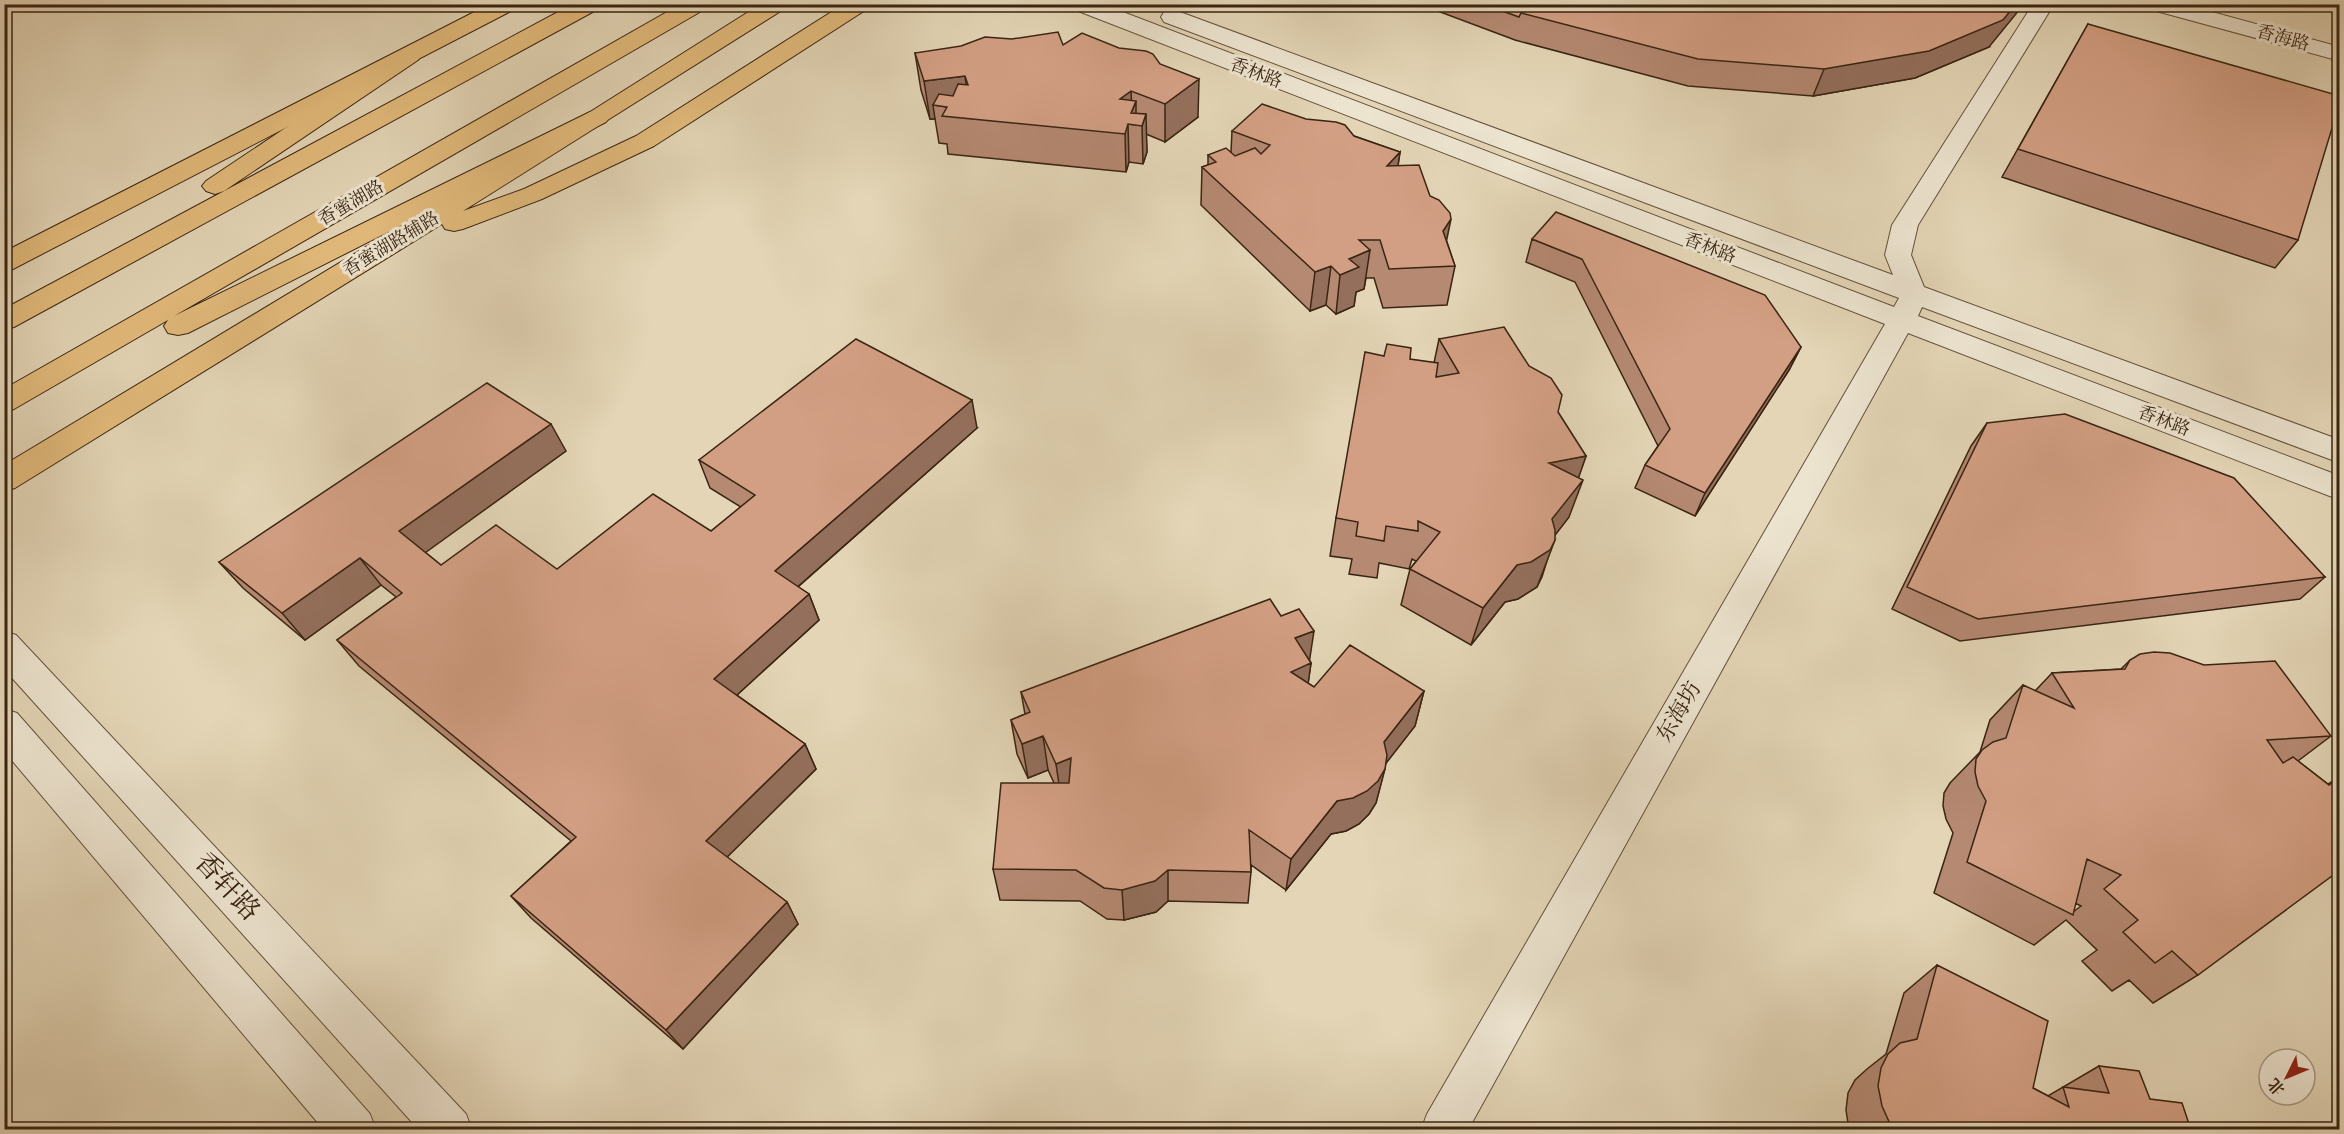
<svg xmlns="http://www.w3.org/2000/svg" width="2344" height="1134" viewBox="0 0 2344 1134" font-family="'Libre Bodoni','Noto Serif SC',serif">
<rect width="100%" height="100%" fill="#e3d5b6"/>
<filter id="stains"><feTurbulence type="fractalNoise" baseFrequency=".00333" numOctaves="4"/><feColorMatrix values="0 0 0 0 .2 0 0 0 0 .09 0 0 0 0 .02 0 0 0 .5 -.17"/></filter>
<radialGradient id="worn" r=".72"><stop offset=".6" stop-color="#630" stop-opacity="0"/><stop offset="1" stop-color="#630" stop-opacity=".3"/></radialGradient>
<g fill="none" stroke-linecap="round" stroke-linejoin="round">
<defs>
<path id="minor" d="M 1071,4 L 1102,4 L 1894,307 L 1899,298 L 1164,22 L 1161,17 L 1164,12 L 1172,11 L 1180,12 L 1893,275 L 1885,255 L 1892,225 L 2033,4 L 2054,4 L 1918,225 L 1911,255 L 1924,287 L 2340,440 L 2340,463 L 1922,307 L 1918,316 L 2340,476 L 2340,500 L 1908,333 L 1468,1130 L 1421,1130 L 1427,1114 L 1885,324 L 1073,9 Z
M 2147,4 L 2183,4 L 2340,47 L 2340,61 L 2149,9 Z
M 4,631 L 16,635 L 466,1114 L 472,1130 L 419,1130 L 4,669 Z
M 4,709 L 17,713 L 370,1114 L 376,1130 L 324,1130 L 4,751 Z"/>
<path id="major" d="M 490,4 L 517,4 L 515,9 L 13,269 L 4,271 L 4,252 Z
M 761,4 L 786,4 L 784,9 L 463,211 L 524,189 L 636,136 L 844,4 L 869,4 L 867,9 L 654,146 L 542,199 L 463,229 L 454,231 L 445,229 L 442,224 L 15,488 L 4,491 L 4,465 L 590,112 Z"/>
<path id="highway" d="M 573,4 L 600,4 L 598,9 L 14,327 L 4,330 L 4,309 Z
M 681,4 L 707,4 L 705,9 L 174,316 L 590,112 L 598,110 L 606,112 L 610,117 L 606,122 L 188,333 L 178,335 L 168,333 L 164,326 L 168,320 L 14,409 L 4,412 L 4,389 Z
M 410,48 L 418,50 L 421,55 L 418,60 L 224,191 L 215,194 L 206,191 L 202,186 L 206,181 L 402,50 Z"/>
</defs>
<use href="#minor" stroke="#64513b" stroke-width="2"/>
<use href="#major" stroke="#3a2512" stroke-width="2"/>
<use href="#highway" stroke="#3a2512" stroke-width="2"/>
<use href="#minor" fill="#ede4d0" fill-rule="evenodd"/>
<use href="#major" fill="#e2ba7b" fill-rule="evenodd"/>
<use href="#highway" fill="#e2ba7b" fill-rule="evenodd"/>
</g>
<path fill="#b58972" stroke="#3a2512" stroke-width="1.5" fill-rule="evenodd" d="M 1419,4 L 1742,4 L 1989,47 L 1915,78 L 1813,96 L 1688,86 L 1515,40 Z
M 2088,24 L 2298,240 L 2275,268 L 2002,177 Z
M 1063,45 L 1198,117 L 1165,142 L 1146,134 L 1147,152 L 1143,164 L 1129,162 L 1126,172 L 948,154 L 947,144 L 939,143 L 935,119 L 930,119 L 921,90 L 915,53 Z
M 1232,131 L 1354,136 L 1400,152 L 1398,166 L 1447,242 L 1455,266 L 1447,305 L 1383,308 L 1374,278 L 1366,278 L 1364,289 L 1356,292 L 1354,306 L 1336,314 L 1326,305 L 1310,311 L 1201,205 L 1202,167 L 1208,165 L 1208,155 L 1231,152 Z
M 1532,239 L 1801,347 L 1789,370 L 1695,516 L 1635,488 L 1645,465 L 1658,446 L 1575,282 L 1526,262 Z
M 1439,339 L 1558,412 L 1586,456 L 1578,478 L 1569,517 L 1555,535 L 1542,577 L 1537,587 L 1518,599 L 1505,602 L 1471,645 L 1401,605 L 1410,569 L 1416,561 L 1412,559 L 1409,569 L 1379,563 L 1377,578 L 1349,574 L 1352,559 L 1330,556 L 1336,518 L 1384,356 L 1434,363 Z
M 1987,423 L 2325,577 L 2300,599 L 1960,641 L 1892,609 L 1971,446 Z
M 977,428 L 798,587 L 809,594 L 819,620 L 737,695 L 805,744 L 816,769 L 727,857 L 787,902 L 798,924 L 683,1049 L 531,918 L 511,896 L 571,841 L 359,666 L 337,640 L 396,597 L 381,585 L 305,640 L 243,588 L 219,562 L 566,451 L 425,552 L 441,565 L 557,569 L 711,531 L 741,507 L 710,488 L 699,460 Z
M 2130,660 L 2331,736 L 2298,761 L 2328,784 L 2340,776 L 2198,975 L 2153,1003 L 2129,980 L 2112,991 L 2082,961 L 2097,950 L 2066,920 L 2034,945 L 1934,893 L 1953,833 L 1946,819 L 1943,806 L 1944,793 L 1950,783 L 1980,752 L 1990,720 L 2023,685 L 2035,691 L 2052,673 L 2121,669 ZM 2075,903 L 2081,906 L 2073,912 Z
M 1310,661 L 1311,663 L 1308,683 L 1314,687 L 1424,691 L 1415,726 L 1386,763 L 1376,803 L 1369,814 L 1359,824 L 1346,831 L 1331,834 L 1286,890 L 1251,865 L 1251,872 L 1248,903 L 1168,901 L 1156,912 L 1124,920 L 1107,919 L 1080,901 L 1000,900 L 993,869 L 1054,783 L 1048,770 L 1028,778 L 1017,754 L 1011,720 L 1025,714 L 1021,692 Z
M 1937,965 L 2033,1088 L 2048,1096 L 2099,1066 L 2150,1099 L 2191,1130 L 1849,1130 L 1846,1110 L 1848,1093 L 1855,1080 L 1867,1069 L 1886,1054 L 1904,993 Z"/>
<path fill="#946f5c" stroke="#3a2512" stroke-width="1.5" d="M 2016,4 L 2024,4 L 1989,47 L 1915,78 L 1813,96 L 1824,69 Z
M 965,76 L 970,113 L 947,107 L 933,105 L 935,119 L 930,119 L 924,81 Z
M 1199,79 L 1198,117 L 1165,142 L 1165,104 Z
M 1131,91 L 1132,111 L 1136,101 L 1136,125 L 1128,124 L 1129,162 L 1126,172 L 1125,134 L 1120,99 Z
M 1146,114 L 1147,152 L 1143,164 L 1142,126 Z
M 1400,152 L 1394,191 L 1387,166 Z
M 1451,219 L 1443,258 L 1443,231 Z
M 1370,250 L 1364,289 L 1356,292 L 1354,306 L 1336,314 L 1340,275 L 1349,259 Z
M 1331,266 L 1326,305 L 1310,311 L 1315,272 Z
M 1801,347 L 1789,370 L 1695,516 L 1705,493 Z
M 972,400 L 977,428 L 785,598 L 775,571 Z
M 551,424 L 566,451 L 418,558 L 399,531 Z
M 1586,456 L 1574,491 L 1583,480 L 1569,517 L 1539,556 L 1549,463 Z
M 1555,540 L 1537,587 L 1518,599 L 1505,602 L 1471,645 L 1483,608 L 1517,565 Z
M 360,558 L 381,585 L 305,640 L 282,613 Z
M 809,594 L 819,620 L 726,705 L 714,679 Z
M 1314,631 L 1309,664 L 1311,663 L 1306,699 L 1286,707 L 1295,638 Z
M 1424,691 L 1415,726 L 1376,776 L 1384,742 Z
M 1043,736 L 1048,770 L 1028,778 L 1022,744 Z
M 805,744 L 816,769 L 720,864 L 706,841 Z
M 1071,758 L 1075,792 L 1061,798 L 1056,764 Z
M 1385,769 L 1376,803 L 1369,814 L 1359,824 L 1346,831 L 1331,834 L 1286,890 L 1291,859 L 1337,801 Z
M 1168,870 L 1168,901 L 1156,912 L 1124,920 L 1122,890 Z
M 787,902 L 798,924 L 683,1049 L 666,1030 Z"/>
<path fill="#d39f84" stroke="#3a2512" stroke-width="1.5" d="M 1483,4 L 1530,4 L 1521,13 L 1519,17 Z
M 1530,4 L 1745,5 L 2016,4 L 2003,20 L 1929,51 L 1824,69 L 1698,59 L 1521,13 Z
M 2088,24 L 2340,96 L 2340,102 L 2298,240 L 2018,149 Z
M 1058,32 L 1063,45 L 1082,33 L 1119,48 L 1146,51 L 1153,54 L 1160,64 L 1199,79 L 1165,104 L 1131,91 L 1120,99 L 1136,101 L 1131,113 L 1146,114 L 1142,126 L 1128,124 L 1125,134 L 942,116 L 947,107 L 933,105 L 939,94 L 953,96 L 958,84 L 968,85 L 965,76 L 924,81 L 915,53 L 961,46 L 985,37 L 1012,39 Z
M 1262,104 L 1306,119 L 1336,122 L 1345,125 L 1354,136 L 1400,152 L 1387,166 L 1419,165 L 1430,196 L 1439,200 L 1450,213 L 1451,219 L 1443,231 L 1455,266 L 1389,269 L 1380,240 L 1359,240 L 1370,250 L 1349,259 L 1359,267 L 1340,275 L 1331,266 L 1315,272 L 1202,167 L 1216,162 L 1208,155 L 1226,148 L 1235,156 L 1255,148 L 1261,154 L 1270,145 L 1232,131 Z
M 1556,212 L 1765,295 L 1801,347 L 1705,493 L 1645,465 L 1670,429 L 1582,259 L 1532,239 Z
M 1504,327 L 1529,366 L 1551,378 L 1562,395 L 1558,412 L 1586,456 L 1549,463 L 1583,480 L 1552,519 L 1555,530 L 1555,540 L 1550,550 L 1531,562 L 1517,565 L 1483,608 L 1410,569 L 1440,532 L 1418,521 L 1418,531 L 1386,526 L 1384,541 L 1356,536 L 1358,522 L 1336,518 L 1365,352 L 1384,356 L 1387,344 L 1411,348 L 1410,359 L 1438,363 L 1436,377 L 1459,373 L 1439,339 Z
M 856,339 L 972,400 L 775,571 L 809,594 L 714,679 L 805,744 L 706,841 L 787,902 L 666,1030 L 511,896 L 576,837 L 337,640 L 402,593 L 360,558 L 282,613 L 219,562 L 487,383 L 551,424 L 399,531 L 441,565 L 496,525 L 557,569 L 653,494 L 711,531 L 755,495 L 699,460 Z
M 2065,414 L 2234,478 L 2325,577 L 1978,619 L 1907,587 L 1987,423 Z
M 1270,599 L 1281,616 L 1299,609 L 1314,631 L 1295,638 L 1311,663 L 1291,672 L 1314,687 L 1350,645 L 1424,691 L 1384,742 L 1387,755 L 1385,769 L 1378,781 L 1367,791 L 1353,798 L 1337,801 L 1291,859 L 1249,830 L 1251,872 L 1168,870 L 1155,881 L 1122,890 L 1104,888 L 1076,870 L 993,869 L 1001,783 L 1069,783 L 1071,758 L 1056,764 L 1043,736 L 1022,744 L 1011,720 L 1030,712 L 1021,692 Z
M 2154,652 L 2170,653 L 2204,665 L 2275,661 L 2331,736 L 2267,740 L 2283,763 L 2293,757 L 2329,785 L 2340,777 L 2340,870 L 2198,975 L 2172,951 L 2155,963 L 2123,932 L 2138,920 L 2104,889 L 2121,875 L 2087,859 L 2073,915 L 1967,862 L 1986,801 L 1978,786 L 1975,772 L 1976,759 L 1982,750 L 1993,742 L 2006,738 L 2023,685 L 2074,708 L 2052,673 L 2125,669 L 2130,660 L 2140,654 Z
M 1937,965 L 2048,1021 L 2033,1088 L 2069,1107 L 2063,1087 L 2109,1093 L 2099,1066 L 2139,1071 L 2150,1099 L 2182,1103 L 2191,1130 L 1890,1130 L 1891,1126 L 1882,1106 L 1878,1086 L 1881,1068 L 1888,1054 L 1900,1043 L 1917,1039 Z"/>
<g text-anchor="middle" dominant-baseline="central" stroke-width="6" stroke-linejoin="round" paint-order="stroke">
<g font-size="18" fill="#3a2512" stroke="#ede4d0">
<text transform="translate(2283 38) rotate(15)">香海路</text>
<text transform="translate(1256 73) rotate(21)">香林路</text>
<text transform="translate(351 203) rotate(-30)">香蜜湖路</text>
<text transform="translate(391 244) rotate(-31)">香蜜湖路辅路</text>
<text transform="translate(1710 248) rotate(21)">香林路</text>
<text transform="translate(2164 421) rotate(21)">香林路</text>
</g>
<g font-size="22" fill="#3a2512" stroke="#ede4d0">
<text transform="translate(1679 712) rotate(-60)">东海坊</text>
</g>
<g font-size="27" fill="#3a2512" stroke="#ede4d0">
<text transform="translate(227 887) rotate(47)">香轩路</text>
</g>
</g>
<rect width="2344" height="1134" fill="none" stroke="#e3d5b6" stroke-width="24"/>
<rect x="6" y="6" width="2332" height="1122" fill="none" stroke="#3a2512" stroke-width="3"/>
<rect x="12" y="12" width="2320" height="1110" fill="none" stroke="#3a2512" stroke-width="1.5"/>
<g transform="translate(2287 1077) rotate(227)"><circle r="28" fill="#ede4d0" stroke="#a59884" stroke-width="1.5"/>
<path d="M0-4.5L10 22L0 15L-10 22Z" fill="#8f2418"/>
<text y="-9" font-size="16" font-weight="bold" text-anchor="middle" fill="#3a2512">北</text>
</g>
<rect width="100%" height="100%" filter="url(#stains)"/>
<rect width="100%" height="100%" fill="url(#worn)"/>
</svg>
